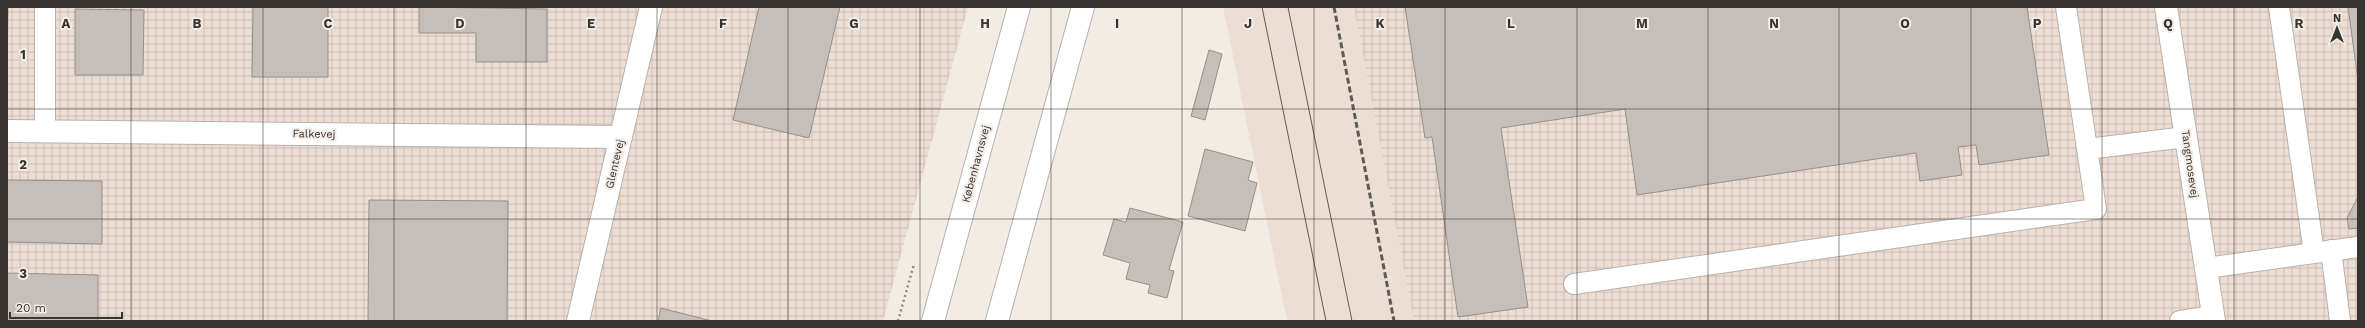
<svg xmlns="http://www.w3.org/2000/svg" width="2365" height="328" viewBox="0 0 2365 328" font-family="'Work Sans',sans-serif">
<defs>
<pattern id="industrial-grid" width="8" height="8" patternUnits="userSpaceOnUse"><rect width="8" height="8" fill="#edded3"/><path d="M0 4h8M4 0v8" fill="none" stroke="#ccbfb6"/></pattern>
</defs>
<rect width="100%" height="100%" fill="#f3ece5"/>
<path fill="#edded3" d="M 1223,7 L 1354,7 L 1414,321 L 1287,321 Z"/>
<path fill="url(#industrial-grid)" d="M 7,7 L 968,7 L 883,321 L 7,321 Z
M 1354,7 L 2358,7 L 2358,321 L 1414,321 Z"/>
<path fill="#c6beb8" stroke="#978f8a" d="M 7,7 L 8,7 L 7,72 Z
M 253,7 L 328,7 L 328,77 L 252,77 Z
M 419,7 L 547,9 L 547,62 L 476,62 L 476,33 L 419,33 Z
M 759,7 L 840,7 L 809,138 L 733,120 Z
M 1405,7 L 2027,7 L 2049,155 L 1979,165 L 1976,145 L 1958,147 L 1962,175 L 1920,181 L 1916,153 L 1637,195 L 1625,109 L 1501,128 L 1528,307 L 1458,317 L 1432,137 L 1425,138 Z
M 2348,7 L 2358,7 L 2358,80 Z
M 75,9 L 144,10 L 143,75 L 75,75 Z
M 1209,50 L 1222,54 L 1205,120 L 1191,116 Z
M 1205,149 L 1253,162 L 1248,180 L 1257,183 L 1245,231 L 1188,216 Z
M 7,180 L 102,181 L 102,244 L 7,242 Z
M 2358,197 L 2358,228 L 2349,229 L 2347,218 Z
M 369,200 L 508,201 L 507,321 L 368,321 Z
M 1130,208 L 1183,222 L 1169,270 L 1174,271 L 1167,298 L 1148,293 L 1150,285 L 1126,279 L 1130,263 L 1103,255 L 1114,219 L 1126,222 Z
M 7,273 L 98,275 L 98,321 L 7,321 Z
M 661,308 L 712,321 L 658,321 Z"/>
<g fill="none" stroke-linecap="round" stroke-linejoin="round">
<defs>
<path id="lane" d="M 45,7 L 45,132
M 2279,7 L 2314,253
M 2087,149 L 2186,137
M 2331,250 L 2340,321
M 2206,268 L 2358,247
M 1574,284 L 2096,209 L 2066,7
M 2180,321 L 2213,316"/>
<path id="street" d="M 2166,7 L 2214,321
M 7,131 L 621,137
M 578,321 L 651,7"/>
<path id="secondary" d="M 933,321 L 1019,7
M 997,321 L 1083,7"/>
</defs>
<use href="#lane" stroke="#b9b1ab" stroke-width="22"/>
<use href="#street" stroke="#b9b1ab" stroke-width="24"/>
<use href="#secondary" stroke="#b9b1ab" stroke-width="24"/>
<path stroke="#928d89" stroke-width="2.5" stroke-dasharray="2 3" stroke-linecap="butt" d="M 898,321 L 914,264"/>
<use href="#lane" stroke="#fff" stroke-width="20"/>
<use href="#street" stroke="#fff" stroke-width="22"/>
<use href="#secondary" stroke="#fff" stroke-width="22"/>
<path stroke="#5e5a57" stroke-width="1" d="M 1262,7 L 1326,321
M 1288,7 L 1352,321"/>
<path stroke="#5e5a57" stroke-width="3" stroke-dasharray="6 3" stroke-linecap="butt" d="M 1334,7 L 1394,321"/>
</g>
<path fill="none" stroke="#373432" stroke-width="1" stroke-opacity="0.55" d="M 131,7 L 131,321M 263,7 L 263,321M 394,7 L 394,321M 526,7 L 526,321M 657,7 L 657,321M 788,7 L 788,321M 920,7 L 920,321M 1051,7 L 1051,321M 1182,7 L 1182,321M 1314,7 L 1314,321M 1445,7 L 1445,321M 1577,7 L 1577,321M 1708,7 L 1708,321M 1839,7 L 1839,321M 1971,7 L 1971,321M 2102,7 L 2102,321M 2234,7 L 2234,321M 7,109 L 2358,109M 7,219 L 2358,219"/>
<g text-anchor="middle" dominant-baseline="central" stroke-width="4" stroke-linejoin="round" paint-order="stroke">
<g font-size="11" fill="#373432" stroke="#f3ece5">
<text transform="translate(314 134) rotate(1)">Falkevej</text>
<text transform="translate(615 164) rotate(-77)">Glentevej</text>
<text transform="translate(976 164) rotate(-75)">Københavnsvej</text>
<text transform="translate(2190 164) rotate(82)">Tangmosevej</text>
</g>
</g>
<g font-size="13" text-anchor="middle" font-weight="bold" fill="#373432" stroke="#f3ece5" stroke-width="4" stroke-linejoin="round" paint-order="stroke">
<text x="66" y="28">A</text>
<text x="197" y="28">B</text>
<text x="328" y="28">C</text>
<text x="460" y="28">D</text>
<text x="591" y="28">E</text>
<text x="723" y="28">F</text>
<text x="854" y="28">G</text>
<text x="985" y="28">H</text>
<text x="1117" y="28">I</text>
<text x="1248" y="28">J</text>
<text x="1380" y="28">K</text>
<text x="1511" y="28">L</text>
<text x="1642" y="28">M</text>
<text x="1774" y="28">N</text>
<text x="1905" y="28">O</text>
<text x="2037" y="28">P</text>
<text x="2168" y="28">Q</text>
<text x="2299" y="28">R</text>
<text x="23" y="59">1</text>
<text x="23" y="169">2</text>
<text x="23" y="278">3</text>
</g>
<rect width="2365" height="328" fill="none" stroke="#373432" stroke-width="16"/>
<g transform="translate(2337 28)" stroke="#f3ece5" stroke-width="3" paint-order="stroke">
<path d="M0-3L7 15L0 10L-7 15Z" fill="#373432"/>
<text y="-6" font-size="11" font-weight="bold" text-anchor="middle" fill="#373432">N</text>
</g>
<path d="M10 312v6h112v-6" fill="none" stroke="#373432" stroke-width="2"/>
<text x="16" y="312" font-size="12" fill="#373432" stroke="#f3ece5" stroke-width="3" paint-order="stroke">20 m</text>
</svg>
